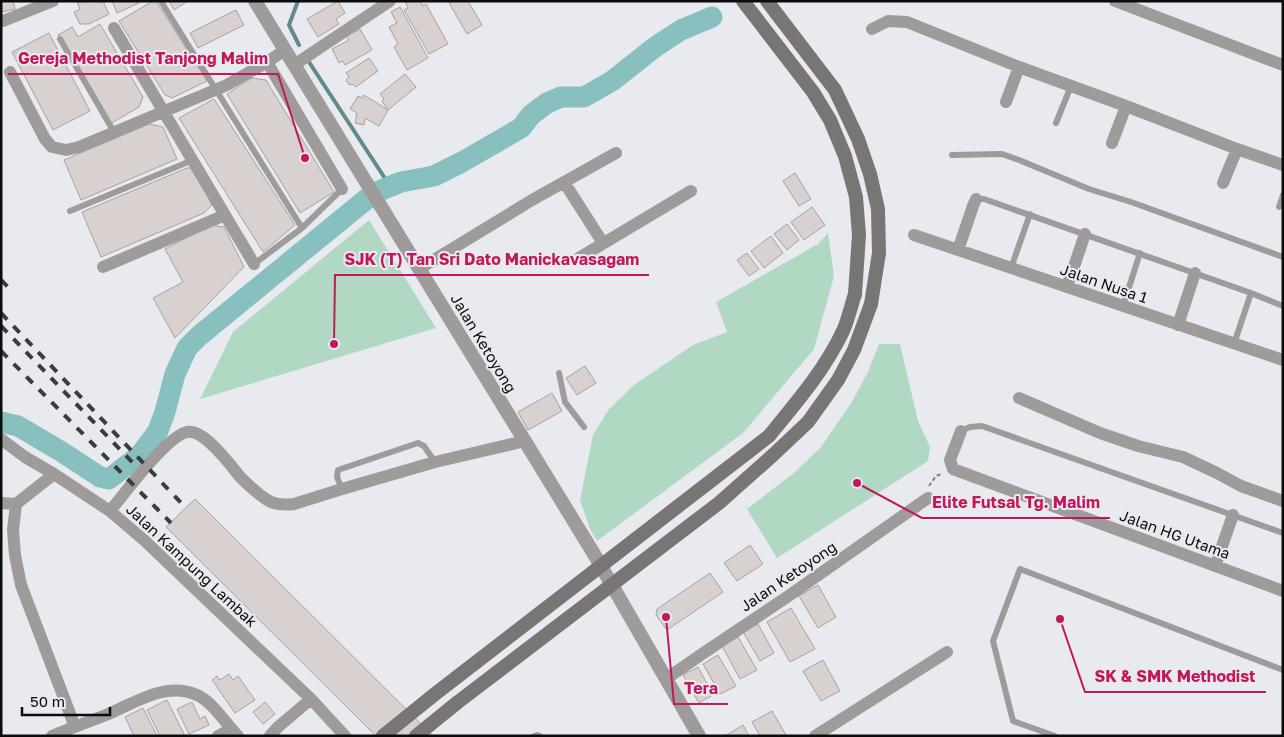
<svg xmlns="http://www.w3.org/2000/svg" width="1284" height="737" viewBox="0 0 1284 737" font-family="'Golos Text',sans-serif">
<rect width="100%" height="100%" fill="#e8eaf0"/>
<path fill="#b0d8c3" d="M 369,220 L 436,328 L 200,399 L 233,332 Z
M 828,233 L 834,276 L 814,349 L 743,433 L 597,541 L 590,529 L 580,500 L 593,435 L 609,409 L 634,385 L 693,345 L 727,332 L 716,302 L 818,244 Z
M 879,344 L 900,344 L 918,421 L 930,447 L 928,461 L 777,558 L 747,509 L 795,472 L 821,447 L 852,402 L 868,372 Z"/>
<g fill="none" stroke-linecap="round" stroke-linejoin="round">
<path stroke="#638a8b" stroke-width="4" d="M 298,1 L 289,25 L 299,45
M 309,62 L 390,186"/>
<path stroke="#88c0c0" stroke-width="21" d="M 1,422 L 18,426 L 62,452 L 100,477 L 109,479 L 140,455 L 158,431 L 165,412 L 175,374 L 187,348 L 199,336 L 374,193 L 401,182 L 434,176 L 462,162 L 521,128 L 531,115 L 547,103 L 561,97 L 584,97 L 612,81 L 655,47 L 681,30 L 712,17"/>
</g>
<path fill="#d8d1cf" stroke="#a7a19e" d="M 1,1 L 13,1 L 15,9 L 1,12 Z
M 103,1 L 109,14 L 89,24 L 80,24 L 74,12 L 80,9 L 77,2 Z
M 112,1 L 138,1 L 139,3 L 117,13 Z
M 153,1 L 156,1 L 207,81 L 172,98 L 165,95 L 119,21 Z
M 169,1 L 188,1 L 174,10 Z
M 338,1 L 345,13 L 336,19 L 339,24 L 318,37 L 307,19 Z
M 405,1 L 420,1 L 423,6 L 426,4 L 448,44 L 429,54 L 404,10 L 408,8 Z
M 448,1 L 468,1 L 482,25 L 467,34 Z
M 400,7 L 428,58 L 407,70 L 394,47 L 398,44 L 389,27 L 397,23 L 391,12 Z
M 236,10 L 244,25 L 198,48 L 190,33 Z
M 100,24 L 143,97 L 139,107 L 110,124 L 58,35 L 72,27 L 78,37 Z
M 360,29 L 372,50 L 345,65 L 343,61 L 339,63 L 332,49 L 349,40 L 346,36 Z
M 49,33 L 90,111 L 53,130 L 12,52 Z
M 369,58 L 378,71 L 356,87 L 353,84 L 349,85 L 346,80 L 349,77 L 346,73 Z
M 405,74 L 416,87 L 388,110 L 382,101 L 384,99 L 380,94 Z
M 252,78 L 266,80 L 334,192 L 300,213 L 227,94 Z
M 364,95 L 388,110 L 379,126 L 365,118 L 364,125 L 355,123 L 357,113 L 350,109 L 358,96 L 362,98 Z
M 214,99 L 295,225 L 263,252 L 179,118 Z
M 149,124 L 163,127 L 177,159 L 81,200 L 64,160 Z
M 187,168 L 194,168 L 212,205 L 204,213 L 101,257 L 82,212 Z
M 795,173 L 811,199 L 799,206 L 783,181 Z
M 812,207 L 825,225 L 804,240 L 791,222 Z
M 787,224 L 799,240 L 787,250 L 774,234 Z
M 211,225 L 224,227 L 244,267 L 175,338 L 153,298 L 183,282 L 165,249 Z
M 771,236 L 783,253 L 764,268 L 751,251 Z
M 747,253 L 759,269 L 749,276 L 737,260 Z
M 585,366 L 596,383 L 577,395 L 566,378 Z
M 552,393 L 562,411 L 528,430 L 518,412 Z
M 195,499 L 433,736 L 376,736 L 166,527 Z
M 750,545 L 763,564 L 737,581 L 724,563 Z
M 710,573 L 723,592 L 667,630 L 656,615 L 657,609 Z
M 818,585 L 836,617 L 818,628 L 799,596 Z
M 791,608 L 815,649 L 790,662 L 767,622 Z
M 758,624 L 774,653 L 760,661 L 743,632 Z
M 738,637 L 757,670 L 740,679 L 722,646 Z
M 718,655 L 736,686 L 720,694 L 703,664 Z
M 823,660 L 840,691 L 821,701 L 803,671 Z
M 698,667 L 713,695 L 699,703 L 683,675 Z
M 229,674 L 233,680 L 238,676 L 255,700 L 235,713 L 212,680 L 217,676 L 220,680 Z
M 167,700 L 185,736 L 160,736 L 147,710 Z
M 192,702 L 200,719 L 205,716 L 209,725 L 189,734 L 177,709 Z
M 265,702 L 275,714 L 263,724 L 253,712 Z
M 143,708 L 157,736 L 134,736 L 125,717 Z
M 772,711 L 786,735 L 784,736 L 760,736 L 752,722 Z
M 743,725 L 749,736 L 725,736 Z"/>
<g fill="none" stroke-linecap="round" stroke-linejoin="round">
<path stroke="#808185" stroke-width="2" stroke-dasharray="4 2.5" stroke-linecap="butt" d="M 929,486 L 936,476 L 941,474"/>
<path stroke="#9e9b9a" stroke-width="6" d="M 162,3 L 302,228
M 60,39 L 114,132
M 1056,123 L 1071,86
M 952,155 L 1002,154 L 1019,160 L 1089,189 L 1131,202 L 1283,257
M 976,199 L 984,199 L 1251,293 L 1283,306
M 1279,207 L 1283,195
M 70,211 L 193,160
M 254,264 L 302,228 L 342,189
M 1011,268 L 1030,214
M 1123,306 L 1140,253
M 1234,344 L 1251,293
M 559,373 L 565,402 L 584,427
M 961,431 L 970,427 L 982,426 L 1283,533
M 342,489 L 337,477 L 338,470 L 418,443 L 424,446 L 435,462
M 534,736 L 537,735 L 540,736
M 1055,736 L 1013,721 L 993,641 L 1020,569 L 1283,670"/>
<path stroke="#9e9b9a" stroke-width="12" d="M 1115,1 L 1283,65
M 3,21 L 53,1
M 114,28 L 254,264
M 872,29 L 888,21 L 907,22 L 1019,67 L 1126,106 L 1237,149 L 1283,165
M 267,62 L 342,189
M 294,65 L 390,1
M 10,72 L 45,139 L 52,147 L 66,150 L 79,147 L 227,85 L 267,62 L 285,50
M 1006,102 L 1019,67
M 1112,143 L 1126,106
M 564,182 L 603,243
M 1223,183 L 1237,149
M 914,235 L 1283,360
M 958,250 L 973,206 L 976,199
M 579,258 L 691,191
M 103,267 L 225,215
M 419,269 L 532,200 L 616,153
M 1067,287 L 1085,234
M 1178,325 L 1195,273
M 1019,398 L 1100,433 L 1138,446 L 1183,457 L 1217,473 L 1241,486 L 1283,501
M 961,431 L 950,460 L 953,469 L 1283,591
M 1,439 L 25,457 L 54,474 L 110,511 L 145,541 L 311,699 L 345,736
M 1,503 L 16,504 L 54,474
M 16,504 L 13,530 L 15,555 L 21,585 L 75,727
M 110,511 C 126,492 166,437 187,432 C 205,429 231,466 241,478 C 250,486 260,497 271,502 C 278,505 286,505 294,504 L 342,489 L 435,462 L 525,441
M 1215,566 L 1233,515
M 666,679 L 702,654 L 787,597 L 928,498
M 52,736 C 70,728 88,722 106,715 C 135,703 165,681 197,695 C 214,703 225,723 238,736
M 218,736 L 231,729
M 270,736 L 278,727 L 311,699
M 815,736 L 947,652"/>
<path stroke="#9e9b9a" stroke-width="14" d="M 255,1 L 594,554 L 699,736"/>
<path stroke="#797574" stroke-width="14" d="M 743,1 L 813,92 L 830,120 L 845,156 L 856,197 L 859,235 L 855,294
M 767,1 L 835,90 L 858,139 L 870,174 L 878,209 L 879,253 L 871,304"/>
<path stroke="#3c3c3f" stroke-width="4" stroke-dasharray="9 9" stroke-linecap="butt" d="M 1,280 L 9,288
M 1,313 L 186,508
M 1,326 L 135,465
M 1,351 L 171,523"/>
<path stroke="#797574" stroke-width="14" d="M 383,736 L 435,694 L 769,436 C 796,403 824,371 843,331 C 848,320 851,306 855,294
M 416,736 L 458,702 L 719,503 L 773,455 L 808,422 L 838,380 L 854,350 L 871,304"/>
</g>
<g text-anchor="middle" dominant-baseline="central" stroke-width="4" stroke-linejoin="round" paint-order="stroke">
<g font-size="15" fill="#0c0c0e" stroke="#e8eaf0">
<text transform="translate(1104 283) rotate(19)">Jalan Nusa 1</text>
<text transform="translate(484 343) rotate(59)">Jalan Ketoyong</text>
<text transform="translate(1175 534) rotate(20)">Jalan HG Utama</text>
<text transform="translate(192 565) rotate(43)">Jalan Kampung Lambak</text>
<text transform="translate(788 576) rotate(-34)">Jalan Ketoyong</text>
</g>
</g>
<path fill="none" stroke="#c2185b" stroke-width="2" d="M305 158L278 74H8M334 344L335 275H649M857 483L922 518H1110M1060 619L1085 692H1266M666 617L674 704H728"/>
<g fill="#c2185b" stroke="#e8eaf0" stroke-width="2">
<circle cx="305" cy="158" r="5"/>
<circle cx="334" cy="344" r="5"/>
<circle cx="857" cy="483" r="5"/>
<circle cx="1060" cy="619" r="5"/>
<circle cx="666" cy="617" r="5"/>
</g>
<g font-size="16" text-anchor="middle" font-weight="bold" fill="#c2185b" stroke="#e8eaf0" stroke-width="4" stroke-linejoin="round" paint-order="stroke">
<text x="143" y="64">Gereja Methodist Tanjong Malim</text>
<text x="492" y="265">SJK (T) Tan Sri Dato Manickavasagam</text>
<text x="1016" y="508">Elite Futsal Tg. Malim</text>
<text x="1175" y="682">SK &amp; SMK Methodist</text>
<text x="701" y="694">Tera</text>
</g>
<rect width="1284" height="737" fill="none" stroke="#0c0c0e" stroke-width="5"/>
<path d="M22 707v8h88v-8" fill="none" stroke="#0c0c0e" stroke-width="2.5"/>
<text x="30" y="707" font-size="15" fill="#0c0c0e" stroke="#e8eaf0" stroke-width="4" paint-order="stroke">50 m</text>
</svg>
